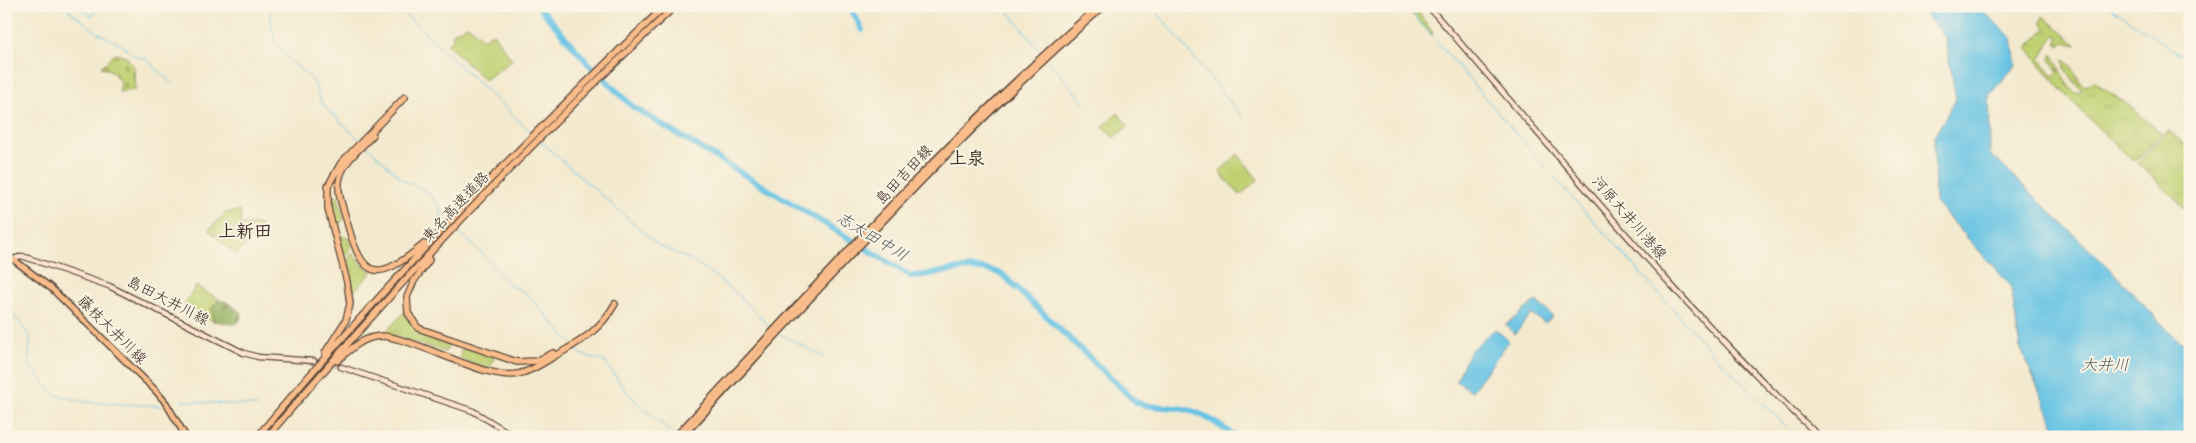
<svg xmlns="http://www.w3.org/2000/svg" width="2196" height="443" viewBox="0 0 2196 443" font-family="'Balsamiq Sans','Klee One',sans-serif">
<defs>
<pattern id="grass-tufts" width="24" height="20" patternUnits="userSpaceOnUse" patternTransform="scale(1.25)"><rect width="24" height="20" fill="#c0d173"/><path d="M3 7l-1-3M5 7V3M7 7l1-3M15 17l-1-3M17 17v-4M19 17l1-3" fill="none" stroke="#a6b463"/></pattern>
<pattern id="forest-firs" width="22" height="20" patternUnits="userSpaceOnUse" patternTransform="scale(1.25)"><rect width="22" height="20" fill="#98b365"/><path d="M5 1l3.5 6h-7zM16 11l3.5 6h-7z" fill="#7d9253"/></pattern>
<pattern id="cemetery-stones" width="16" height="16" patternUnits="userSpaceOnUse" patternTransform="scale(1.25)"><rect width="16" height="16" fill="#c0d173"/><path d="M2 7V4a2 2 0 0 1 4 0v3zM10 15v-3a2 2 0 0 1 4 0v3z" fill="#a6b463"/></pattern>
</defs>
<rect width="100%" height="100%" fill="#fcf5e5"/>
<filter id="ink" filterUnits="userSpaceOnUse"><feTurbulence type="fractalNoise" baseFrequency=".02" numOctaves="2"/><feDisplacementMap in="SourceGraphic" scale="10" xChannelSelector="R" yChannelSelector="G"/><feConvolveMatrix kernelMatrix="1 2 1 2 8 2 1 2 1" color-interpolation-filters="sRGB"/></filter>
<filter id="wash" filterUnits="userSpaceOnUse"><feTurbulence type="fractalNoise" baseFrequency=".0096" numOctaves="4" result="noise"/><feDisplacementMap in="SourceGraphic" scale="20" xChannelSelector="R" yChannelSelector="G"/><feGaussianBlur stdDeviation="1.12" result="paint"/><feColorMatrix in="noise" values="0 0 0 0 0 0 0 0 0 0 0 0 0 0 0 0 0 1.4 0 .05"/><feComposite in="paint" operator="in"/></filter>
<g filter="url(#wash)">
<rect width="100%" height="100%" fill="#f3e9ce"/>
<path fill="url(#grass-tufts)" stroke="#7e7e48" d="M 1405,6 L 1414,6 L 1432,32 L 1432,35 Z
M 2043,16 L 2077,45 L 2064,42 L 2058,46 L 2056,44 L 2059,37 L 2055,35 C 2049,41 2046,52 2040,59 L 2053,76 L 2058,72 L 2050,59 L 2052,54 C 2061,67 2062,85 2078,94 L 2082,91 L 2065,70 L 2064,60 L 2071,65 L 2081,84 L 2086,86 L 2093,81 L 2131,107 L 2162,134 L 2135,162 C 2096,128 2058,89 2027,47 L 2046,28 L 2041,23 Z
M 2168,130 L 2190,149 L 2190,213 L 2138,163 Z
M 338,196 L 344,218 L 340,224 L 333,220 L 328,197 Z
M 343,236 L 350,240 L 352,247 L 346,255 L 342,254 L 339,244 L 341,237 Z
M 352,254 L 354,254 L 363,266 L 373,271 L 354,291 L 349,287 L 351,276 L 347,261 Z
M 196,286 L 219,299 L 212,310 L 213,321 L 184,305 Z
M 404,312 C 414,330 428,335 447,341 L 448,348 L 445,352 L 385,333 Z
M 466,347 L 494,357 L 490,369 L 461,359 L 460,352 Z"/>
<path fill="url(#forest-firs)" stroke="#6a6e42" d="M 218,301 L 225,301 L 242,313 L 240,320 L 234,324 L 213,321 L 212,308 Z"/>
<path fill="url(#cemetery-stones)" stroke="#7e7e48" d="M 114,54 L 126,56 L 134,67 L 135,90 L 119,92 L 121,83 L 112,71 L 101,67 Z"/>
<path fill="#c0d173" stroke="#7e7e48" d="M 468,25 L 483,39 L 493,33 L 512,60 L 485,80 L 447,44 L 453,39 L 453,33 Z
M 1118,113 L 1128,126 L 1113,138 L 1103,126 Z
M 1238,154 L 1258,180 L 1240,195 L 1219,172 Z
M 240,211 L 241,225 L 258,224 L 261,228 L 236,255 L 209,230 L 225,213 Z"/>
<path fill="#66c3e4" stroke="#507681" d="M 1918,6 L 1977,6 L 2012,38 L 2016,65 L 1989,95 L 1990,154 L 2115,274 L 2177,340 L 2190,345 L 2190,437 L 2059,437 L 2020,347 L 2011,286 L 1935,202 L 1934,137 L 1956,99 L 1945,37 Z
M 1536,301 L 1553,316 L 1545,323 L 1531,314 L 1515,334 L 1506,325 Z
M 1495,329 L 1509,341 L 1472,391 L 1456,381 L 1470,351 Z"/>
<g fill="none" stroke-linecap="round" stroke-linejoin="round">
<path stroke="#66c3e4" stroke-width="1" d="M 63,6 L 66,8 L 75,6
M 77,6 L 92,16 L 98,6
M 270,6 C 271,33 273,42 292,62 C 298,68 305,72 310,78 C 318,86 317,97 324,106 L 359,139
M 396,6 L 532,133
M 1004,6 L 1042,53
M 1152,6 L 1243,118
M 1406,6 L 1432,36
M 2108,6 L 2190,61
M 66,8 L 98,33 L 122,45 L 132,55 L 146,59 L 171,83
M 1436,41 L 1548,170
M 1048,60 L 1086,105
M 540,141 L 658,245 L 691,260 L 708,271 L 738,295 L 772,329
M 366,145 L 403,180 L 428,192 L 439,206 L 442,217 L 446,221
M 1554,177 L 1716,357 L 1797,437
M 455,229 L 486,257 L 492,266 L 511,286 L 525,292 L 572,344
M 6,306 L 30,336 L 29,365 L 54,394 L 86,402 L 161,406
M 780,334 L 824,357
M 574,347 L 580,354 L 605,362 L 628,394 L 674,435
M 182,401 L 257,406"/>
<path stroke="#66c3e4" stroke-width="6" d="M 538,6 L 586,61 L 633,107 L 911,276 C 942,275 971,260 1003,275 L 1137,403 C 1154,409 1171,405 1188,410 C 1206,414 1222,428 1237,437
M 850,6 L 862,30"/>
</g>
</g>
<g filter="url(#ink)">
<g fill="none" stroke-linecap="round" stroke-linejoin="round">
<path stroke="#cec3ab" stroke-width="4.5" stroke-dasharray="4.5 2" stroke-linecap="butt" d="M 314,361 L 341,367"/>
<defs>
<path id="secondary" d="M 1428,6 C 1556,152 1678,304 1820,437
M 14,259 L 22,256 L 109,286 L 244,353 L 258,357 L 314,361
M 341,367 L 473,411 L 516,437"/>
<path id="primary" d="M 6,254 L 51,288 L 155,390 L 166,403 L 186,437
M 675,437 C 812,290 946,138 1099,6
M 682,437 C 819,290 952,139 1104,6"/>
<path id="highway" d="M 373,135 C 362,147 344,161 340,177 C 336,191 343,208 347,222 C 363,282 378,282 424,244
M 429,260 L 414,281 L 407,297 L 408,313 L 418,328 L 517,362 L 536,361 L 553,353
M 325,353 L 346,320 L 350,304 L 347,282 L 328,209 L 328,186 L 341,163 L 405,97
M 337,361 C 351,349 363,336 383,336 C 420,340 487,381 518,374 C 534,371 548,359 562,352 C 585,339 602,327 615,304
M 257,437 C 384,285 522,143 665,6
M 267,437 C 395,286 531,141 675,6"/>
</defs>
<use href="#secondary" stroke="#574738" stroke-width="7"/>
<use href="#primary" stroke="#574738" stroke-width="8"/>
<use href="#highway" stroke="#574738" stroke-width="8"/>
<use href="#secondary" stroke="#fde4d0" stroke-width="4.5"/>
<use href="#primary" stroke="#f9bc8a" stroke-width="5"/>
<use href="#highway" stroke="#f9bc8a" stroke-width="5.5"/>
</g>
</g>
<g text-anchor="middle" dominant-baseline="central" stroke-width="4" stroke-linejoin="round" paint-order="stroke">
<g font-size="15" fill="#3b2a1e" stroke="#fcf5e5">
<text transform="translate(904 175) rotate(-47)">島田吉田線</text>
<text transform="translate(456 207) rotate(-47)">東名高速道路</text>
<text transform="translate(1629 218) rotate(49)">河原大井川港線</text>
<text transform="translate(168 301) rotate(27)">島田大井川線</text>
<text transform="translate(112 330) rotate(45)">藤枝大井川線</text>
</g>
<g font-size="16" font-style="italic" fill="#485859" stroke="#fcf5e5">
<text transform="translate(872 237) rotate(31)">志太田中川</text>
<text x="2105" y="365">大井川</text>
</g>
<g font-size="18" font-weight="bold" fill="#3b2a1e" stroke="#fcf5e5">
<text x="967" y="158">上泉</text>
<text x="245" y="231">上新田</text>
</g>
</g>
<rect width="2196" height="443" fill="none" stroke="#fcf5e5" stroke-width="25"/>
</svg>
